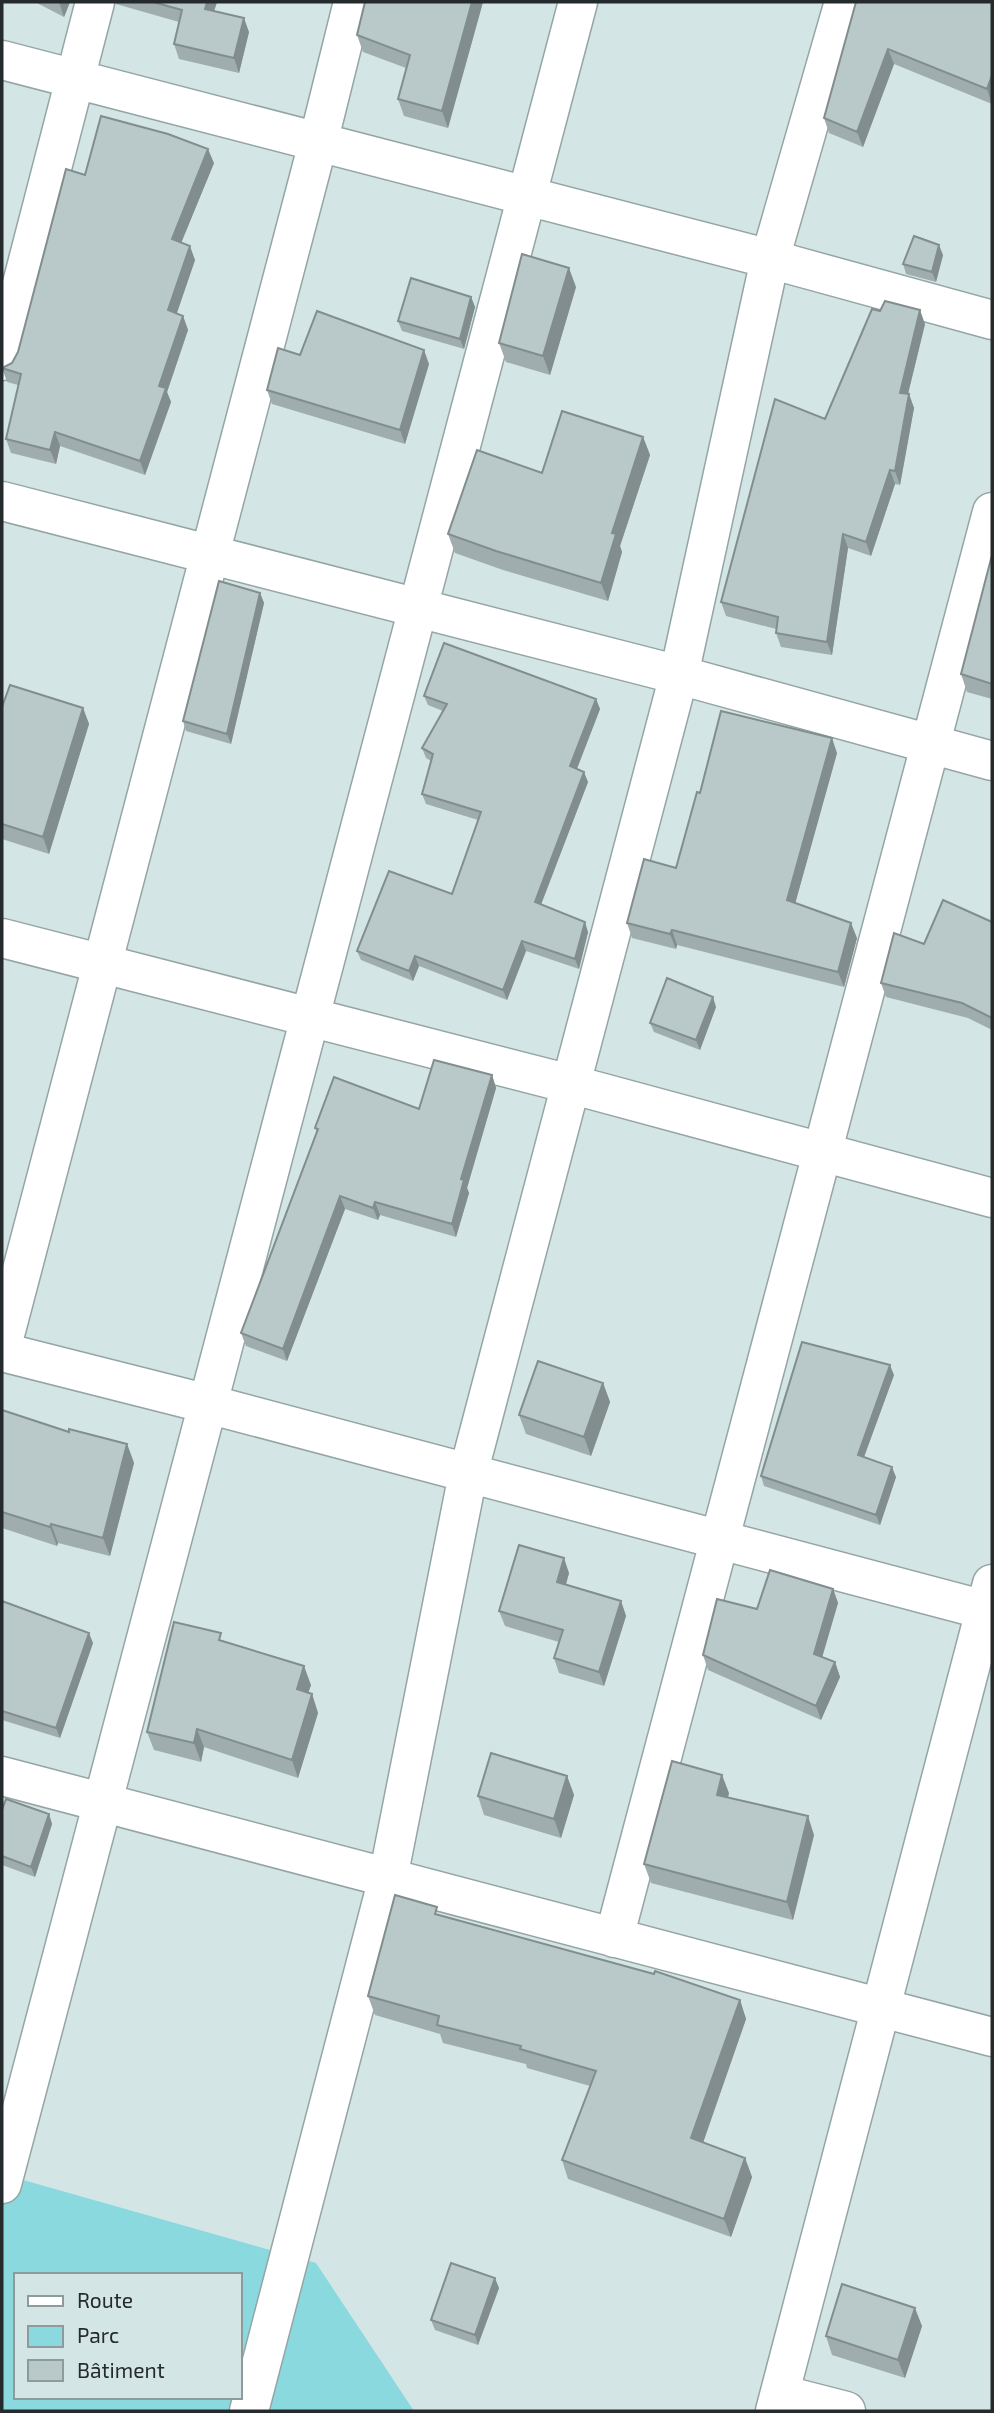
<svg xmlns="http://www.w3.org/2000/svg" width="994" height="2413" viewBox="0 0 994 2413" font-family="'Exo 2',sans-serif">
<rect width="100%" height="100%" fill="#d4e5e6"/>
<path fill="#8ad9df" fill-rule="evenodd" d="M 2,2174 L 316,2263 L 414,2411 L 2,2411 ZM 16,2275 L 240,2275 L 240,2397 L 16,2397 Z"/>
<g fill="none" stroke-linecap="round" stroke-linejoin="round">
<defs>
<path id="minor" d="M 2,60 L 770,259 L 992,320
M 2,361 L 95,2
M 2,501 L 679,675 L 992,761
M 2,938 L 570,1084 L 992,1198
M 2,1346 L 318,143 L 353,2
M 2,1352 L 208,1404 L 992,1612
M 2,1776 L 992,2037
M 614,1938 L 992,512
M 2,2184 L 578,2
M 780,2394 L 846,2411
M 249,2411 L 388,1878 L 468,1474 L 679,675 L 770,259 L 844,2
M 775,2411 L 992,1584"/>
</defs>
<use href="#minor" stroke="#95a5a6" stroke-width="41"/>
<use href="#minor" stroke="#fff" stroke-width="38"/>
</g>
<path fill="#9fadae" d="M 35,2 L 70,2 L 64,17 Z
M 116,2 L 217,2 L 214,11 L 249,32 L 239,73 L 179,59 L 174,44 L 179,22 L 116,4 Z
M 483,2 L 448,128 L 404,116 L 398,99 L 406,68 L 363,52 L 357,35 Z
M 856,2 L 992,2 L 992,104 L 894,64 L 863,147 L 829,133 L 824,118 Z
M 214,163 L 181,243 L 195,260 L 177,313 L 183,316 L 188,330 L 167,392 L 171,402 L 145,475 L 60,446 L 56,464 L 11,453 L 6,439 L 18,385 L 7,382 L 2,368 L 12,363 L 18,352 L 85,175 Z
M 943,255 L 936,282 L 906,274 L 903,264 Z
M 576,287 L 550,375 L 506,362 L 499,343 Z
M 471,297 L 475,307 L 464,349 L 402,331 L 398,321 Z
M 925,324 L 908,394 L 909,394 L 914,408 L 900,485 L 895,484 L 871,556 L 848,548 L 832,655 L 781,647 L 776,633 L 776,629 L 726,616 L 721,602 Z
M 300,355 L 429,364 L 405,444 L 272,404 L 267,390 Z
M 643,437 L 650,455 L 620,546 L 622,552 L 608,601 L 503,570 L 455,553 L 448,534 L 542,473 Z
M 992,555 L 992,699 L 967,692 L 961,674 Z
M 260,593 L 264,603 L 231,744 L 186,731 L 183,721 Z
M 424,696 L 596,699 L 600,709 L 577,769 L 588,782 L 541,905 L 588,932 L 579,969 L 526,951 L 507,1000 L 419,966 L 413,981 L 361,960 L 357,951 L 452,894 L 478,820 L 426,804 L 422,794 L 431,761 L 426,758 L 422,748 L 443,711 L 428,705 Z
M 2,707 L 83,708 L 89,724 L 49,854 L 2,839 Z
M 837,753 L 795,903 L 857,938 L 844,987 L 677,945 L 676,949 L 632,938 L 627,923 L 676,868 L 700,793 Z
M 992,922 L 992,1030 L 968,1018 L 886,997 L 881,983 L 924,944 Z
M 716,1007 L 700,1050 L 654,1032 L 650,1023 Z
M 492,1075 L 496,1088 L 467,1188 L 469,1193 L 456,1237 L 380,1215 L 378,1220 L 345,1209 L 287,1361 L 246,1346 L 241,1333 L 317,1133 L 315,1128 L 419,1109 Z
M 894,1375 L 864,1457 L 896,1477 L 880,1525 L 764,1486 L 761,1476 Z
M 603,1383 L 610,1402 L 591,1456 L 526,1434 L 519,1415 Z
M 2,1410 L 69,1432 L 127,1444 L 134,1463 L 110,1556 L 58,1543 L 57,1546 L 2,1528 Z
M 569,1573 L 566,1585 L 621,1601 L 626,1616 L 604,1686 L 559,1673 L 554,1658 L 559,1642 L 505,1626 L 499,1611 Z
M 833,1589 L 838,1603 L 822,1657 L 835,1662 L 840,1677 L 821,1720 L 708,1670 L 703,1655 L 757,1609 Z
M 2,1601 L 93,1643 L 60,1738 L 2,1720 Z
M 224,1641 L 311,1685 L 308,1693 L 312,1694 L 318,1713 L 298,1778 L 204,1747 L 201,1762 L 154,1750 L 147,1732 Z
M 567,1776 L 574,1795 L 561,1838 L 484,1815 L 478,1796 Z
M 729,1793 L 728,1797 L 814,1835 L 793,1920 L 651,1883 L 644,1864 Z
M 2,1810 L 49,1814 L 52,1824 L 35,1877 L 2,1865 Z
M 440,1915 L 740,2000 L 746,2019 L 703,2143 L 745,2158 L 752,2177 L 731,2237 L 568,2179 L 562,2160 L 590,2086 L 527,2068 L 526,2064 L 443,2043 L 440,2034 L 375,2015 L 368,1996 Z
M 499,2288 L 478,2345 L 435,2330 L 431,2320 Z
M 922,2326 L 905,2378 L 832,2355 L 826,2336 Z"/>
<path fill="#828d8d" d="M 59,2 L 70,2 L 64,17 Z
M 207,2 L 217,2 L 210,23 L 205,9 Z
M 472,2 L 483,2 L 448,128 L 442,111 Z
M 244,18 L 249,32 L 239,73 L 234,58 Z
M 888,49 L 894,64 L 863,147 L 857,132 Z
M 992,75 L 992,104 L 987,89 Z
M 208,149 L 214,163 L 177,253 L 172,239 Z
M 939,245 L 943,255 L 936,282 L 932,272 Z
M 190,246 L 195,260 L 173,324 L 168,310 Z
M 569,268 L 576,287 L 550,375 L 543,356 Z
M 471,297 L 475,307 L 464,349 L 460,339 Z
M 920,310 L 925,324 L 905,406 L 900,393 Z
M 183,316 L 188,330 L 167,392 L 171,402 L 145,475 L 140,461 L 159,386 Z
M 424,350 L 429,364 L 405,444 L 400,430 Z
M 909,394 L 914,408 L 900,485 L 895,471 Z
M 55,432 L 60,446 L 56,464 L 50,450 Z
M 643,437 L 650,455 L 620,546 L 622,552 L 608,601 L 601,583 L 612,533 Z
M 890,470 L 895,484 L 871,556 L 866,542 Z
M 843,534 L 848,548 L 832,655 L 827,642 Z
M 260,593 L 264,603 L 231,744 L 227,734 Z
M 596,699 L 600,709 L 574,776 L 570,766 Z
M 83,708 L 89,724 L 49,854 L 43,837 Z
M 832,738 L 837,753 L 792,915 L 787,900 Z
M 584,772 L 588,782 L 538,912 L 535,902 Z
M 585,922 L 588,932 L 579,969 L 575,959 Z
M 851,923 L 857,938 L 844,987 L 838,972 Z
M 672,930 L 677,945 L 676,949 L 670,934 Z
M 522,941 L 526,951 L 507,1000 L 503,990 Z
M 415,956 L 419,966 L 413,981 L 409,971 Z
M 713,997 L 716,1007 L 700,1050 L 696,1040 Z
M 492,1075 L 496,1088 L 467,1188 L 469,1193 L 456,1237 L 452,1224 L 461,1179 Z
M 340,1196 L 345,1209 L 287,1361 L 283,1349 Z
M 375,1202 L 380,1215 L 378,1220 L 373,1208 Z
M 890,1365 L 894,1375 L 861,1465 L 858,1455 Z
M 603,1383 L 610,1402 L 591,1456 L 584,1437 Z
M 127,1444 L 134,1463 L 110,1556 L 103,1538 Z
M 892,1467 L 896,1477 L 880,1525 L 876,1515 Z
M 51,1524 L 58,1543 L 57,1546 L 50,1527 Z
M 564,1558 L 569,1573 L 562,1597 L 557,1582 Z
M 833,1589 L 838,1603 L 819,1668 L 814,1654 Z
M 621,1601 L 626,1616 L 604,1686 L 599,1672 Z
M 89,1633 L 93,1643 L 60,1738 L 56,1728 Z
M 835,1662 L 840,1677 L 821,1720 L 816,1706 Z
M 304,1666 L 311,1685 L 303,1708 L 297,1689 Z
M 312,1694 L 318,1713 L 298,1778 L 292,1760 Z
M 197,1729 L 204,1747 L 201,1762 L 194,1743 Z
M 722,1775 L 729,1793 L 724,1813 L 717,1795 Z
M 567,1776 L 574,1795 L 561,1838 L 554,1819 Z
M 49,1814 L 52,1824 L 35,1877 L 31,1867 Z
M 808,1816 L 814,1835 L 793,1920 L 787,1902 Z
M 740,2000 L 746,2019 L 698,2157 L 691,2138 Z
M 745,2158 L 752,2177 L 731,2237 L 724,2219 Z
M 495,2278 L 499,2288 L 478,2345 L 475,2335 Z
M 915,2308 L 922,2326 L 905,2378 L 898,2360 Z"/>
<path fill="#b9c9ca" stroke="#828d8d" stroke-width="2" d="M 153,2 L 207,2 L 205,9 L 244,18 L 234,58 L 174,44 L 182,10 Z
M 365,2 L 472,2 L 442,111 L 398,99 L 410,55 L 357,35 Z
M 856,2 L 992,2 L 992,75 L 987,89 L 888,49 L 857,132 L 824,118 Z
M 101,116 L 168,134 L 208,149 L 172,239 L 190,246 L 168,310 L 183,316 L 159,386 L 166,388 L 140,461 L 55,432 L 50,450 L 6,439 L 21,374 L 2,368 L 12,363 L 18,352 L 66,169 L 85,175 Z
M 914,236 L 939,245 L 932,272 L 903,264 Z
M 522,254 L 569,268 L 543,356 L 499,343 Z
M 411,278 L 471,297 L 460,339 L 398,321 Z
M 885,301 L 920,310 L 900,393 L 909,394 L 895,471 L 890,470 L 866,542 L 843,534 L 827,642 L 776,633 L 778,617 L 721,602 L 775,399 L 825,419 L 872,309 L 880,311 Z
M 317,311 L 424,350 L 400,430 L 267,390 L 278,348 L 300,355 Z
M 562,411 L 643,437 L 612,533 L 616,534 L 601,583 L 496,551 L 448,534 L 477,450 L 542,473 Z
M 992,555 L 992,684 L 961,674 Z
M 219,581 L 260,593 L 227,734 L 183,721 Z
M 444,643 L 596,699 L 570,766 L 584,772 L 535,902 L 585,922 L 575,959 L 522,941 L 503,990 L 415,956 L 409,971 L 357,951 L 389,871 L 452,894 L 481,812 L 422,794 L 433,754 L 422,748 L 447,704 L 424,696 Z
M 10,685 L 83,708 L 43,837 L 2,824 L 2,707 Z
M 721,711 L 832,738 L 787,900 L 851,923 L 838,972 L 672,930 L 670,934 L 627,923 L 644,859 L 676,868 L 697,792 L 700,793 Z
M 943,900 L 992,922 L 992,1018 L 962,1003 L 881,983 L 894,933 L 924,944 Z
M 667,978 L 713,997 L 696,1040 L 650,1023 Z
M 434,1060 L 492,1075 L 461,1179 L 464,1180 L 452,1224 L 375,1202 L 373,1208 L 340,1196 L 283,1349 L 241,1333 L 318,1129 L 315,1128 L 334,1077 L 419,1109 Z
M 802,1342 L 890,1365 L 858,1455 L 892,1467 L 876,1515 L 761,1476 Z
M 538,1361 L 603,1383 L 584,1437 L 519,1415 Z
M 2,1410 L 69,1432 L 69,1429 L 127,1444 L 103,1538 L 51,1524 L 50,1527 L 2,1512 Z
M 519,1545 L 564,1558 L 557,1582 L 621,1601 L 599,1672 L 554,1658 L 563,1630 L 499,1611 Z
M 770,1570 L 833,1589 L 814,1654 L 835,1662 L 816,1706 L 703,1655 L 717,1599 L 757,1609 Z
M 2,1601 L 89,1633 L 56,1728 L 2,1711 Z
M 174,1622 L 221,1633 L 219,1640 L 304,1666 L 297,1689 L 312,1694 L 292,1760 L 197,1729 L 194,1743 L 147,1732 Z
M 491,1753 L 567,1776 L 554,1819 L 478,1796 Z
M 672,1761 L 722,1775 L 717,1795 L 808,1816 L 787,1902 L 644,1864 Z
M 6,1799 L 49,1814 L 31,1867 L 2,1856 L 2,1810 Z
M 395,1895 L 437,1907 L 435,1914 L 654,1974 L 655,1971 L 740,2000 L 691,2138 L 745,2158 L 724,2219 L 562,2160 L 596,2071 L 520,2049 L 521,2046 L 437,2025 L 439,2016 L 368,1996 Z
M 451,2263 L 495,2278 L 475,2335 L 431,2320 Z
M 842,2284 L 915,2308 L 898,2360 L 826,2336 Z"/>
<rect width="994" height="2413" fill="none" stroke="#252b2c" stroke-width="7"/>
<rect x="14" y="2273" width="228" height="126" fill="#d4e5e6" stroke="#8e9b9c" stroke-width="2"/>
<rect x="28" y="2296" width="35" height="10" fill="#ffffff" stroke="#8e9b9c" stroke-width="2"/>
<text x="77" y="2308" font-size="21" fill="#252b2c">Route</text>
<rect x="28" y="2326" width="35" height="21" fill="#8ad9df" stroke="#8e9b9c" stroke-width="2"/>
<text x="77" y="2343" font-size="21" fill="#252b2c">Parc</text>
<rect x="28" y="2360" width="35" height="21" fill="#b9c9ca" stroke="#8e9b9c" stroke-width="2"/>
<text x="77" y="2378" font-size="21" fill="#252b2c">Bâtiment</text>
</svg>
